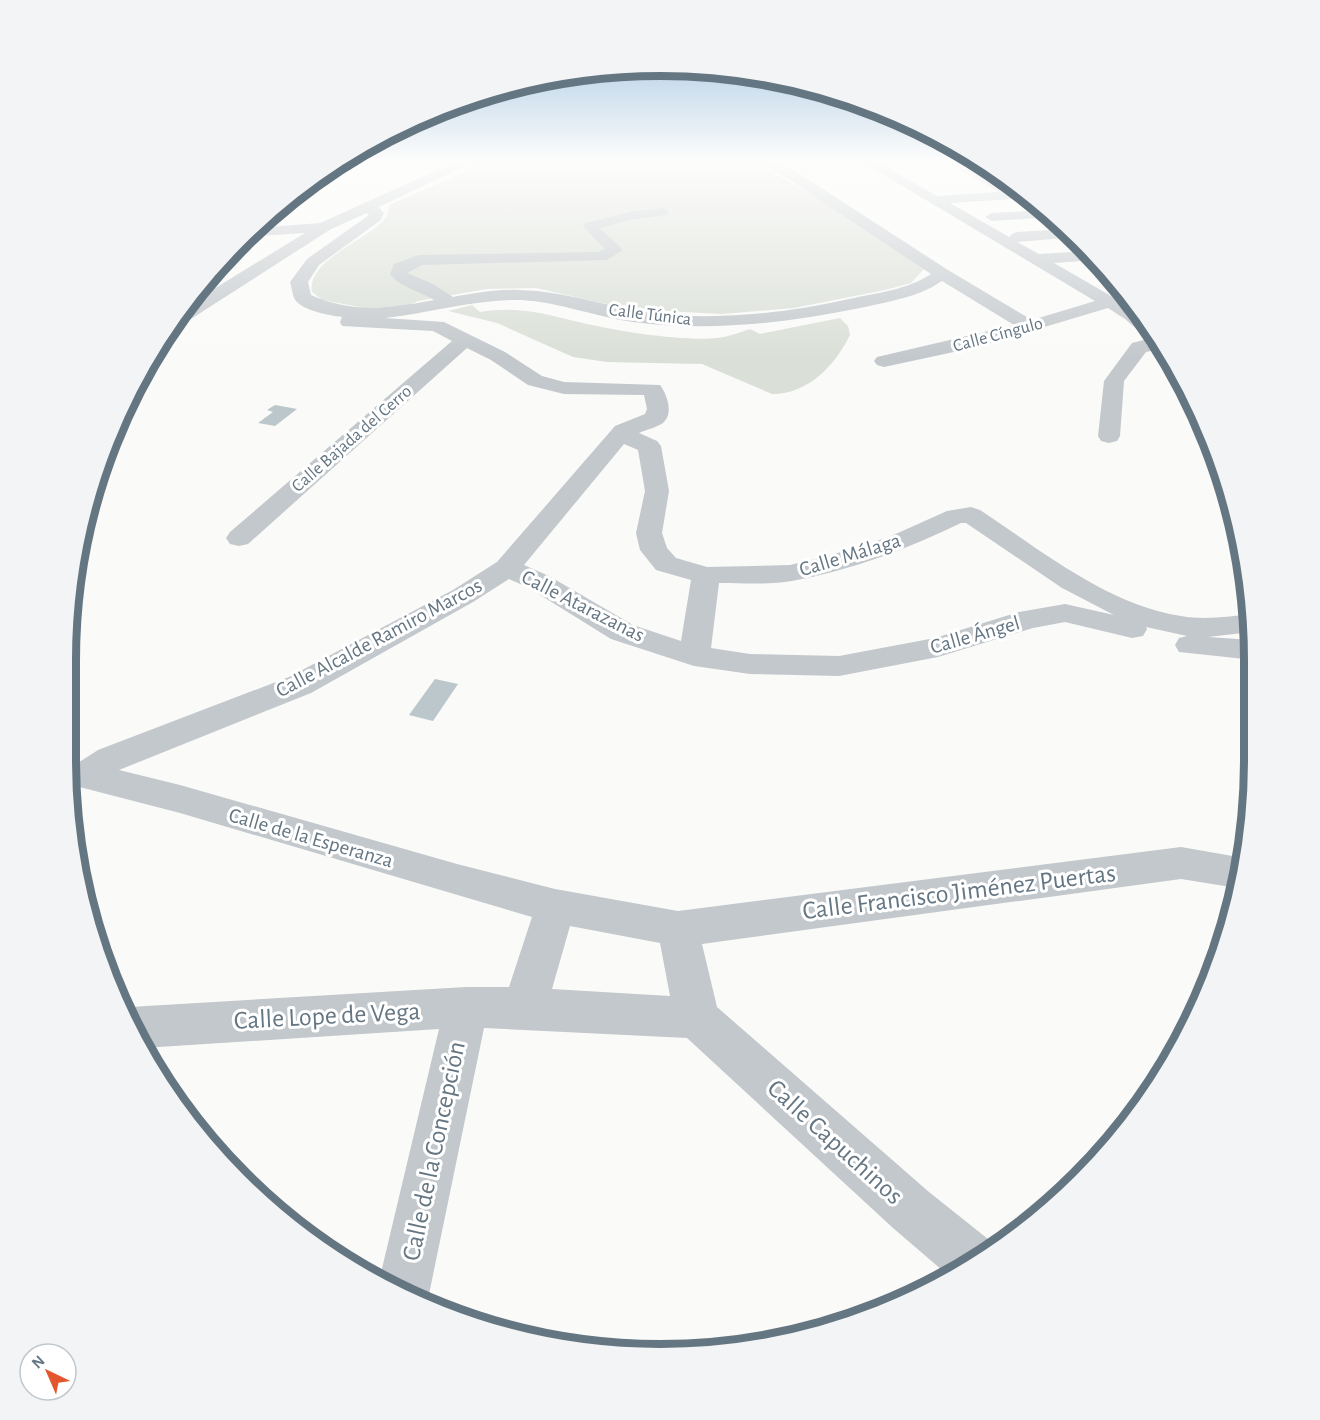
<svg xmlns="http://www.w3.org/2000/svg" width="1320" height="1420" viewBox="0 0 1320 1420" font-family="'Alegreya Sans',sans-serif">
<rect width="100%" height="100%" fill="#fafaf8"/>
<path fill="#dadfd7" d="M 479,160 L 738,160 L 757,164 L 831,205 L 924,269 L 911,283 L 885,290 L 794,308 L 722,314 L 644,310 L 606,304 L 536,288 L 487,289 L 418,301 L 407,306 L 365,308 L 322,300 L 312,292 C 306,259 370,240 386,217 C 389,213 387,209 391,204 L 470,170 Z
M 472,305 L 480,312 C 524,305 549,316 592,325 C 623,332 693,343 724,337 C 733,335 741,332 750,329 L 760,334 L 840,318 L 848,326 L 850,335 C 835,365 809,394 772,394 L 702,364 L 607,362 L 573,357 L 497,323 L 448,311 Z"/>
<path fill="#bbc7cb" d="M 275,405 L 297,409 L 275,426 L 258,423 L 273,412 L 267,410 Z
M 435,679 L 458,684 L 433,721 L 409,715 Z"/>
<g fill="none" stroke-linecap="round" stroke-linejoin="round">
<path fill="#c3c8cc" fill-rule="evenodd" d="M 460,160 L 477,160 L 379,207 L 384,213 L 381,220 L 319,265 L 308,282 L 311,295 C 353,314 390,308 434,300 C 420,291 399,287 390,274 L 394,264 L 419,255 L 598,252 L 605,249 L 583,226 L 586,223 L 630,212 L 662,208 L 667,209 L 669,212 L 667,215 L 630,220 L 600,228 L 623,250 L 607,260 L 422,265 L 407,273 L 433,284 L 453,297 C 475,293 498,289 520,290 C 567,291 613,309 659,314 C 722,320 787,313 849,299 C 876,293 907,290 931,274 L 782,175 L 756,160 L 773,160 L 792,169 L 948,270 L 1032,320 L 1095,301 L 859,160 L 875,160 L 937,196 L 998,192 L 944,160 L 960,160 L 1017,191 L 1021,191 L 1029,198 L 950,203 L 1009,237 L 1012,234 L 1017,232 L 1066,229 L 1076,237 L 1017,242 L 1039,254 L 1089,251 L 1096,260 L 1054,263 L 1137,311 L 1154,330 L 1164,348 L 1146,352 L 1124,381 L 1120,436 L 1117,441 L 1109,443 L 1101,441 L 1098,436 L 1104,381 L 1132,343 L 1148,339 L 1125,319 L 1108,308 L 977,347 L 884,367 L 877,365 L 874,361 L 877,357 L 1014,325 L 942,281 C 919,297 891,301 865,307 C 788,323 712,332 633,322 C 596,317 559,302 521,300 C 476,299 430,313 385,318 L 444,322 L 505,352 L 542,376 L 564,382 L 660,385 C 667,394 674,414 663,423 C 657,427 646,430 639,433 L 657,441 L 661,446 L 669,491 L 662,533 L 667,548 L 676,558 L 707,567 L 790,565 L 828,556 L 889,537 L 947,511 L 971,507 L 980,510 C 1041,550 1106,604 1181,616 C 1204,620 1227,617 1249,614 L 1251,632 L 1208,637 L 1252,640 L 1254,660 L 1179,652 L 1175,645 L 1179,638 L 1187,636 L 1146,627 L 1147,629 L 1143,636 L 1132,638 L 1065,622 L 1033,628 L 938,657 L 839,676 L 750,674 L 694,666 L 611,639 L 529,588 L 509,579 L 473,602 L 311,693 L 119,770 L 180,785 L 457,864 L 555,889 L 678,911 L 1181,847 L 1244,858 L 1237,888 L 1181,879 L 702,944 L 717,1007 L 929,1192 L 993,1243 L 996,1249 L 990,1254 L 949,1276 L 893,1228 L 687,1038 L 484,1028 L 427,1304 L 397,1293 L 379,1281 L 439,1029 L 143,1048 L 127,1022 L 123,1010 L 130,1007 L 466,987 L 509,987 L 532,917 L 180,813 L 68,784 L 66,760 L 67,758 L 81,761 L 98,750 L 289,677 L 453,590 L 497,562 L 615,426 L 645,414 L 647,409 L 644,395 L 564,394 L 528,385 L 491,360 L 467,348 L 248,544 L 239,546 L 230,544 L 226,538 L 230,532 L 452,341 L 433,331 L 342,326 L 340,322 L 342,317 C 328,315 305,311 296,301 C 292,296 292,287 290,282 L 307,259 L 369,215 L 367,213 L 331,229 L 180,326 L 169,327 L 186,306 L 305,233 L 244,237 L 255,228 L 320,223 ZM 624,444 L 638,450 L 645,491 L 636,533 L 640,550 L 656,570 L 691,580 L 681,641 L 633,625 L 549,576 L 524,565 ZM 961,523 L 966,523 L 1062,588 L 1114,615 L 1065,604 L 1019,612 L 935,638 L 839,656 L 750,654 L 711,648 L 719,583 C 743,583 769,585 792,581 C 852,570 907,549 961,523 ZM 570,926 L 660,943 L 670,996 L 552,989 Z
M 1043,210 L 1053,217 L 992,221 L 985,217 L 992,213 Z"/>
</g>
<linearGradient id="sky" x2="0" y2="1"><stop stop-color="#96bcdc"/><stop offset="0.45" stop-color="#fdfdfc"/><stop offset="1" stop-color="#fdfdfc" stop-opacity="0"/></linearGradient>
<rect width="1320" height="359" fill="url(#sky)"/>
<g text-anchor="middle" dominant-baseline="central" stroke-width="6" stroke-linejoin="round" paint-order="stroke">
<g font-size="18" fill="#657683" stroke="#fff">
<text transform="translate(650 315) rotate(7)">Calle Túnica</text>
<text transform="translate(998 335) rotate(-15)">Calle Cíngulo</text>
<text transform="translate(352 439) rotate(-41)">Calle Bajada del Cerro</text>
</g>
<g font-size="21" fill="#657683" stroke="#fff">
<text transform="translate(850 555) rotate(-17)">Calle Málaga</text>
<text transform="translate(583 606) rotate(27)">Calle Atarazanas</text>
<text transform="translate(975 635) rotate(-16)">Calle Ángel</text>
<text transform="translate(379 638) rotate(-28)">Calle Alcalde Ramiro Marcos</text>
<text transform="translate(311 838) rotate(16)">Calle de la Esperanza</text>
</g>
<g font-size="26" fill="#657683" stroke="#fff">
<text transform="translate(959 892) rotate(-7)">Calle Francisco Jiménez Puertas</text>
<text transform="translate(327 1016) rotate(-3)">Calle Lope de Vega</text>
<text transform="translate(835 1142) rotate(42)">Calle Capuchinos</text>
<text transform="translate(434 1151) rotate(-78)">Calle de la Concepción</text>
</g>
</g>
<path d="M0 0H1320V1420H0ZM660 76H660A584 584 0 0 1 1244 660V760A584 584 0 0 1 660 1344H660A584 584 0 0 1 76 760V660A584 584 0 0 1 660 76Z" fill="#f3f4f5" fill-rule="evenodd"/>
<path fill="none" stroke="#657683" stroke-width="8" d="M660 76H660A584 584 0 0 1 1244 660V760A584 584 0 0 1 660 1344H660A584 584 0 0 1 76 760V660A584 584 0 0 1 660 76Z"/>
<g transform="translate(48 1372) rotate(316)"><circle r="28" fill="#ffffff" stroke="#c1c8cd" stroke-width="1.5"/>
<path d="M0-4.5L10 22L0 15L-10 22Z" fill="#e4572e"/>
<text y="-9" font-size="16" font-weight="bold" text-anchor="middle" fill="#657683">N</text>
</g>
</svg>
